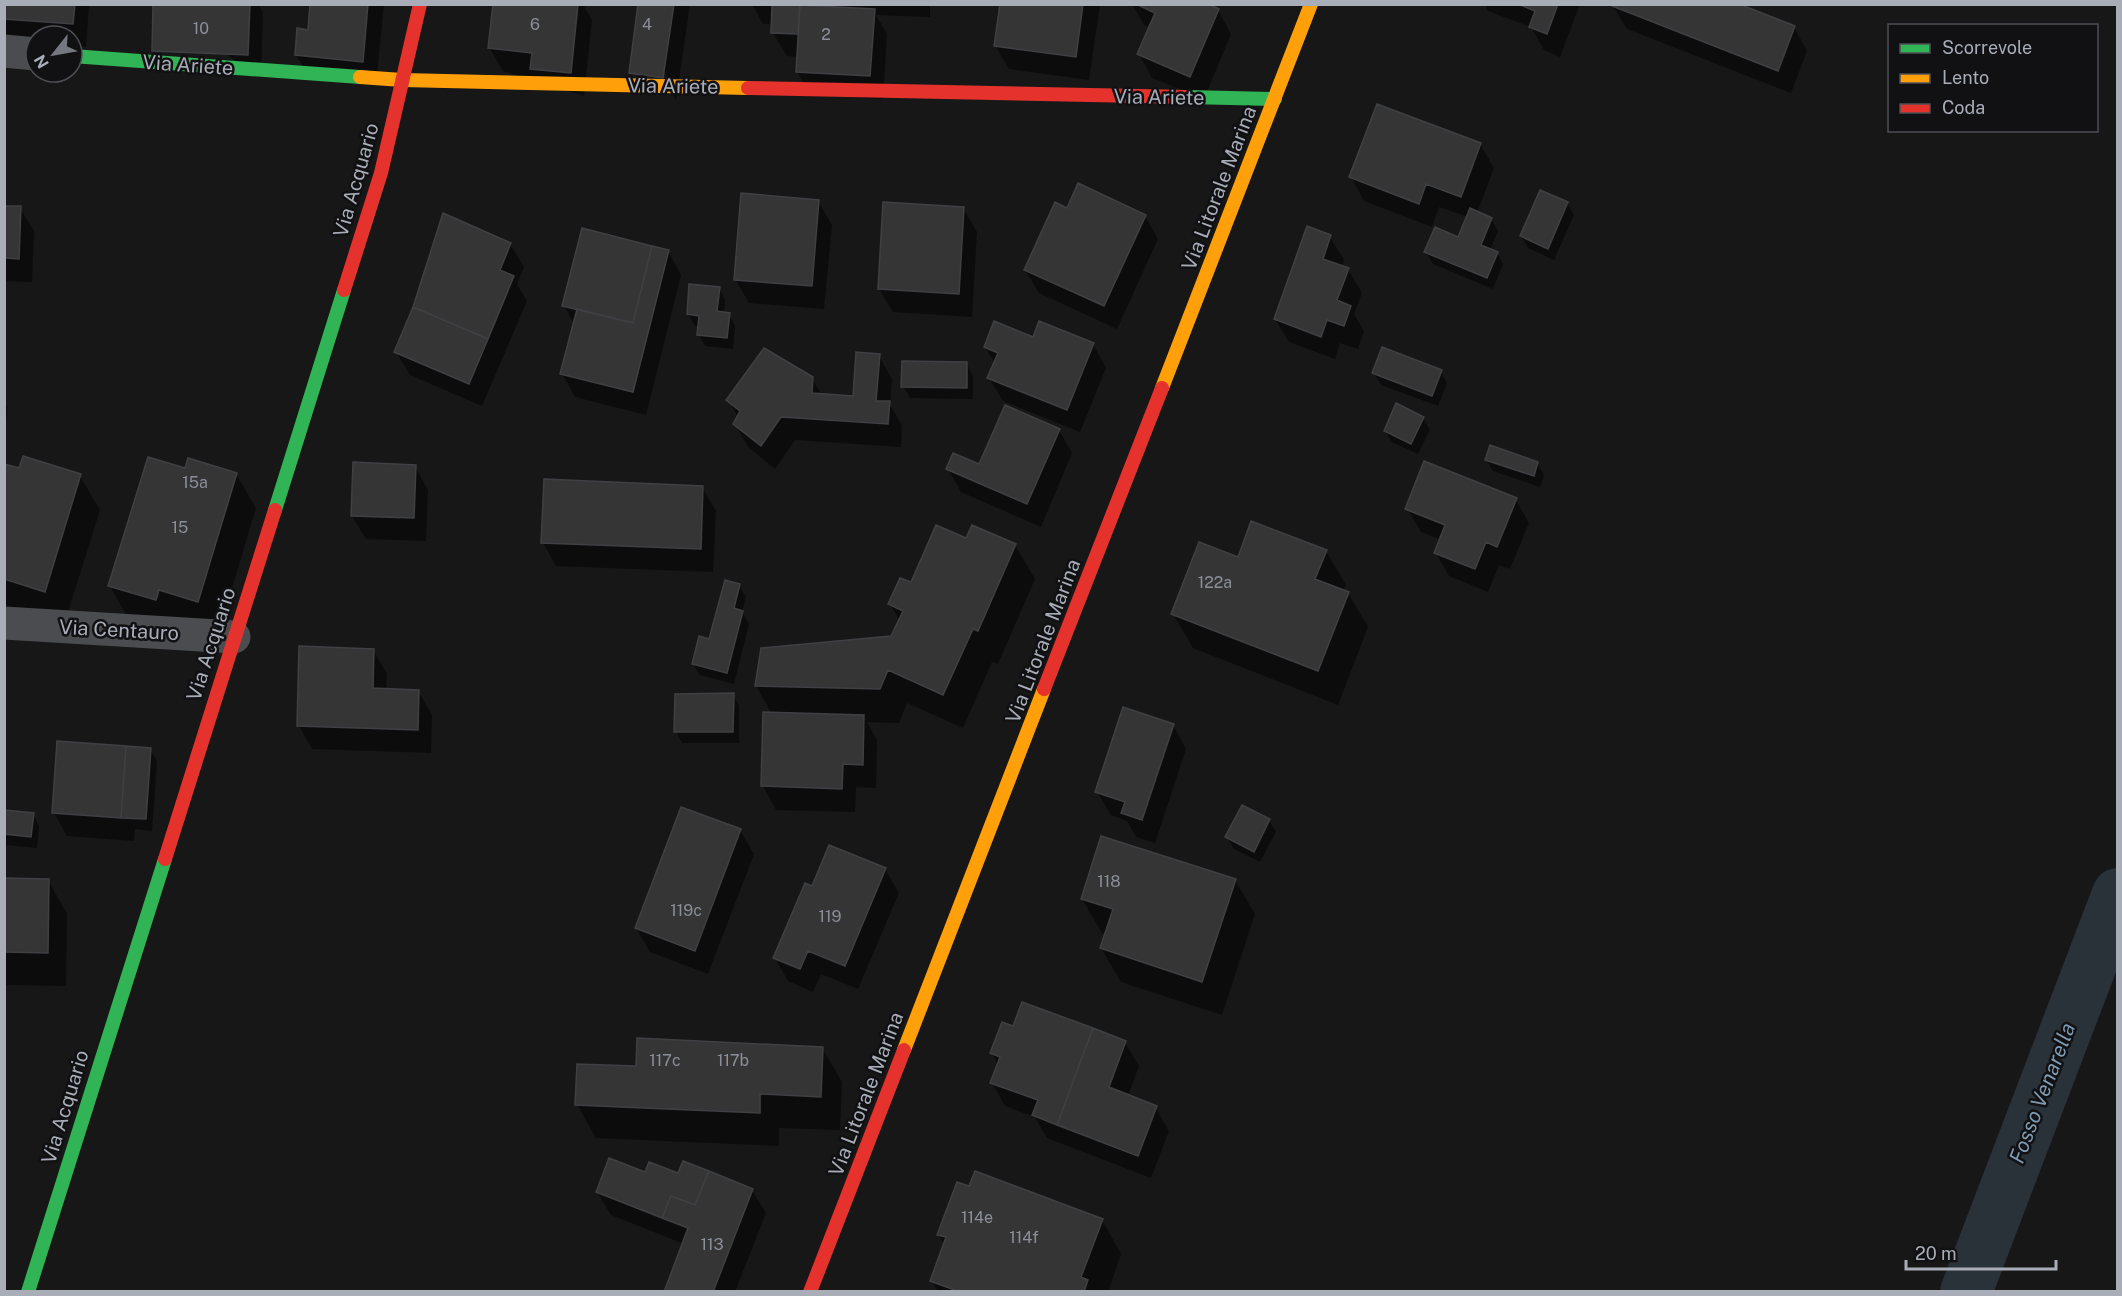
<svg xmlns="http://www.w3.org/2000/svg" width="2122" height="1296" viewBox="0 0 2122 1296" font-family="'Public Sans',sans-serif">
<rect width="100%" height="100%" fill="#171717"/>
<path fill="#0007" d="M 4,4 L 89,4 L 86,47 L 72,46 L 72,36 L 36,36 L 36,44 L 4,41 Z
M 154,4 L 258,4 L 263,13 L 261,78 Z
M 311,4 L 384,4 L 376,85 L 310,78 L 296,55 L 309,31 Z
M 494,4 L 583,4 L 592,20 L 584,96 L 503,71 L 489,47 Z
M 640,4 L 690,4 L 676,101 Z
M 752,4 L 930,4 L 930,17 L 876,15 L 887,34 L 883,99 L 811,95 L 797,72 L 798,57 L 787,56 L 773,33 L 773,24 L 763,24 Z
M 1002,4 L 1100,4 L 1089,80 L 1009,69 L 995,45 Z
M 1132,4 L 1205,4 L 1218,10 L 1231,34 L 1204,99 L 1152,78 L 1139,54 L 1150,27 L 1144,25 Z
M 1485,4 L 1580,4 L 1560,57 L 1544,50 L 1531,27 L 1488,11 Z
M 1613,6 L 1794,27 L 1807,51 L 1791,93 L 1627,29 Z
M 1480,144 L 1494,168 L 1477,213 L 1491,219 L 1498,231 L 1490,250 L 1497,253 L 1503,264 L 1493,289 L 1433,264 L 1426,252 L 1459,239 L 1468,217 L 1439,207 L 1432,227 L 1364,201 L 1351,177 Z
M 818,201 L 832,225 L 824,309 L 749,303 L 735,279 Z
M 1567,203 L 1574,215 L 1554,260 L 1528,248 L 1521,236 Z
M 4,207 L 20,208 L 34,231 L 32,282 L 4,281 Z
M 963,208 L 977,232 L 972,317 L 893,312 L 879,289 Z
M 1145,216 L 1158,239 L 1117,329 L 1039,293 L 1025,270 Z
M 1330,237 L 1344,260 L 1342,267 L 1348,269 L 1362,293 L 1354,314 L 1364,331 L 1358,349 L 1340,343 L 1335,359 L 1289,342 L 1275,319 Z
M 510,244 L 524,267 L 517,284 L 527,301 L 482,406 L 410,375 L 396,352 Z
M 668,251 L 681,275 L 646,415 L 575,397 L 562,374 L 575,325 L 564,306 Z
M 719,288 L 725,300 L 724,314 L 729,314 L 735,326 L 733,349 L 705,346 L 699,335 L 700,326 L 695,326 L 688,314 Z
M 1033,338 L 1093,344 L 1106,368 L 1080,432 L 1003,401 L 989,378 L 995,364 L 985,347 Z
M 879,356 L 892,379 L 890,405 L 902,426 L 901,447 L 795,440 L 775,469 L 748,447 L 735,424 L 738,417 L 728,400 L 812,379 L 822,395 L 855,398 Z
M 967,364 L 973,376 L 973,399 L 910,398 L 903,386 Z
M 1441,371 L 1447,383 L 1438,406 L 1381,385 L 1374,373 Z
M 4,402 L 7,407 L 5,438 L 4,438 Z
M 1423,418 L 1430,430 L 1418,454 L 1392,442 L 1385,431 Z
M 1059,430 L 1072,453 L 1041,527 L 961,492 L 948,469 L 980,466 Z
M 1486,459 L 1537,464 L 1544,475 L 1540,487 L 1493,471 Z
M 4,466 L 20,470 L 80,476 L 100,510 L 64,625 L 4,622 Z
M 415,467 L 428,490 L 426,541 L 366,539 L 352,516 Z
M 186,470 L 236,474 L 256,508 L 218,635 L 129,620 L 110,586 Z
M 702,487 L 716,511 L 713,572 L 556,566 L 543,543 Z
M 1516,500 L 1529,523 L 1510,569 L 1499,565 L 1488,592 L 1449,576 L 1436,553 L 1441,540 L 1421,532 L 1407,508 Z
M 967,540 L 1015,545 L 1035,579 L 998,664 L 992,662 L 963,728 L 907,703 L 899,723 L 867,722 L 877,740 L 876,788 L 856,787 L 855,812 L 776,810 L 763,786 L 772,714 L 756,686 L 892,638 L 900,621 L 890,604 L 911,584 Z
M 1326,551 L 1346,585 L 1343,591 L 1348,593 L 1368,627 L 1338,705 L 1193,648 L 1173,614 L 1239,559 Z
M 739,586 L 746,597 L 742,612 L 749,624 L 734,684 L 700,675 L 693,664 L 710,641 Z
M 373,650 L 387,674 L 386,690 L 418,691 L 432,715 L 431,753 L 312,749 L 299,726 Z
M 733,695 L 739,706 L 739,743 L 682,743 L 676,731 Z
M 1173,725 L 1186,749 L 1155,843 L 1136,837 L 1127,821 L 1111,815 L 1097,792 Z
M 150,749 L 157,761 L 152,831 L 135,829 L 134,841 L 67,836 L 54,813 Z
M 4,812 L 33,814 L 39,826 L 37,848 L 6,845 L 4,841 Z
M 1269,820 L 1276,832 L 1260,862 L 1234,849 L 1227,837 Z
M 740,830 L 754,854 L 708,974 L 650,952 L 636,928 Z
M 885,869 L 899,893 L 858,989 L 821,974 L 813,992 L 788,981 L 775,958 L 813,888 Z
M 4,880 L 48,880 L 67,914 L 66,986 L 4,985 Z
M 1235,880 L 1255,914 L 1222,1015 L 1121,982 L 1101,948 L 1106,934 L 1102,933 L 1082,899 Z
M 1023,1004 L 1125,1043 L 1139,1066 L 1128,1096 L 1155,1107 L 1169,1131 L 1151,1178 L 1047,1138 L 1035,1117 L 1005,1106 L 992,1083 L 998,1065 L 992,1053 L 1014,1028 Z
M 822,1048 L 842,1082 L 840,1130 L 779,1128 L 779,1146 L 596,1138 L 577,1104 L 637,1068 Z
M 646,1174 L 679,1175 L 752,1190 L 766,1213 L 735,1292 L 666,1292 L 684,1244 L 611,1215 L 597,1192 Z
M 1102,1220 L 1121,1254 L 1108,1292 L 938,1292 L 932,1280 L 945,1245 L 939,1235 Z"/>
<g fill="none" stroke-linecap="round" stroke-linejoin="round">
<path stroke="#2a3239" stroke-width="52" d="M 1966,1292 L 2118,894"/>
</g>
<path fill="#353536" stroke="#3f4043" stroke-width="1.5" d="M 4,4 L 75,4 L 73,24 L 4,19 Z
M 153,4 L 250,4 L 248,55 L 152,51 Z
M 310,4 L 368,4 L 363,62 L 295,55 L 297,28 L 308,30 Z
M 493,4 L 578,4 L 571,73 L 530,69 L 532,53 L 488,48 Z
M 638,4 L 674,4 L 663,78 L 629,73 Z
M 772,4 L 800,4 L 798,34 L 771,33 Z
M 1000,4 L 1083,4 L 1076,57 L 994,46 Z
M 1136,4 L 1208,4 L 1219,9 L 1190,77 L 1137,54 L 1155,13 Z
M 1518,4 L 1558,4 L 1547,34 L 1529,27 L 1535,11 Z
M 1612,4 L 1739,4 L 1795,26 L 1778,71 L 1612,6 Z
M 800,5 L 875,9 L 870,76 L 796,72 Z
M 1377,104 L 1481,143 L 1461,197 L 1426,184 L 1419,204 L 1349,177 Z
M 1078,183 L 1146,215 L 1104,306 L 1024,270 L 1055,202 L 1067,208 Z
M 1540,190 L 1568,202 L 1548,249 L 1520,236 Z
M 741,193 L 819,200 L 812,286 L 734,280 Z
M 883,202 L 964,207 L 959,294 L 878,289 Z
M 4,206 L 21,206 L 19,259 L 4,258 Z
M 1470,208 L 1492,218 L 1481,245 L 1498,252 L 1487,278 L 1424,252 L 1435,227 L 1458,237 Z
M 443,213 L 511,243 L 500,270 L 514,276 L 488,339 L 413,307 Z
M 1307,226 L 1331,235 L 1323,259 L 1349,268 L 1337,300 L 1351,306 L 1344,326 L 1327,320 L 1321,337 L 1274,319 Z
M 582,228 L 652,246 L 633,323 L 562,306 Z
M 652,246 L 669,250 L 633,392 L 560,374 L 577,309 L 633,323 Z
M 689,284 L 720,287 L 717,311 L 730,313 L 727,338 L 697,335 L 699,316 L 687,314 Z
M 413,307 L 488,339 L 469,384 L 394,352 Z
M 994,321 L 1033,337 L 1039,321 L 1094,343 L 1067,410 L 987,378 L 998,353 L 984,347 Z
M 1382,347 L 1442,370 L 1432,396 L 1372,373 Z
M 764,348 L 813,377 L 812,393 L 853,396 L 856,352 L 880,354 L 876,401 L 890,401 L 888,424 L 781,417 L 761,446 L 733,424 L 740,411 L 726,400 Z
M 902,361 L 967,362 L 967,388 L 901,387 Z
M 1396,403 L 1424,417 L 1411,444 L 1384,431 Z
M 1005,405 L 1060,429 L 1027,504 L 946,469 L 953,453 L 979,464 Z
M 1490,445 L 1538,462 L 1534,476 L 1485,460 Z
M 23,456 L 81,474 L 45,592 L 4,579 L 4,464 L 19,468 Z
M 148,457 L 185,468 L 188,458 L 237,473 L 198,602 L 159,590 L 156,600 L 108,586 Z
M 1424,461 L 1517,498 L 1497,547 L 1486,542 L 1475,569 L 1434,553 L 1445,525 L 1405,509 Z
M 353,462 L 416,465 L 414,518 L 351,516 Z
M 544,479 L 703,486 L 701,549 L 541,543 Z
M 1251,521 L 1327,550 L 1315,579 L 1349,592 L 1318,671 L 1171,614 L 1199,542 L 1238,557 Z
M 936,525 L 966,538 L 972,525 L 1016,544 L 978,631 L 973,629 L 943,695 L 888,670 L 880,689 L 755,686 L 761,648 L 891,636 L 903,611 L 888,604 L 900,578 L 911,582 Z
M 725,580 L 740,584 L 734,608 L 743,611 L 727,673 L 692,664 L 699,636 L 709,639 Z
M 299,646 L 374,649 L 373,688 L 419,690 L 418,730 L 297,726 Z
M 734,693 L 733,732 L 674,732 L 675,694 Z
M 1123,707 L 1174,724 L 1142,820 L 1121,813 L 1125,802 L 1095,792 Z
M 763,712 L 864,715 L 863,765 L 843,764 L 842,789 L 761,786 Z
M 57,741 L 126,746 L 121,818 L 52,813 Z
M 126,746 L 151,748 L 146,819 L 121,818 Z
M 1242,805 L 1270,819 L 1254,852 L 1225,837 Z
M 681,807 L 741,829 L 695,951 L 635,928 Z
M 4,810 L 34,813 L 31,837 L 4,834 Z
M 1101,836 L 1236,879 L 1202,982 L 1100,948 L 1113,909 L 1081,899 Z
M 829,845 L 886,868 L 845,966 L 808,951 L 800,969 L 773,958 L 805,883 L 812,886 Z
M 4,878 L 49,879 L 48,953 L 4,952 Z
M 1022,1002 L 1093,1028 L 1057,1125 L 1032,1115 L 1038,1100 L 990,1083 L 1000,1057 L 990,1053 L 1002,1022 L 1013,1026 Z
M 1093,1028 L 1126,1041 L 1109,1087 L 1157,1106 L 1138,1156 L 1057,1125 Z
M 637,1038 L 823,1047 L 821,1097 L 760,1094 L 760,1113 L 575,1105 L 577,1064 L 636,1066 Z
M 609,1158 L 645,1172 L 649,1162 L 678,1173 L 683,1161 L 709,1171 L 695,1205 L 671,1196 L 662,1218 L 596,1192 Z
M 709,1171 L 753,1189 L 713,1292 L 664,1292 L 688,1228 L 662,1218 L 671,1196 L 695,1205 Z
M 975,1171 L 1103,1219 L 1081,1277 L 1088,1280 L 1084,1292 L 960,1292 L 930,1281 L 946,1237 L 937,1235 L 957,1182 L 969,1186 Z"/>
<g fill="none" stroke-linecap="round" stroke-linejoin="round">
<path stroke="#4b4c50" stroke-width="33" d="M 4,51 L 36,54
M 4,623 L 234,637"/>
<path stroke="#30b455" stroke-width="14" d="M 72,56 L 360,77
M 1188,97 L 1275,99
M 275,510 L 344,290
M 28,1292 L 165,859"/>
<path stroke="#ff9f0a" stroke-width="14" d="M 360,77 L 402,80 L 748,88
M 1162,388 L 1311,4
M 904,1050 L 1044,689"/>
<path stroke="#e5322d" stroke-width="14" d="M 748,88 L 1188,97
M 344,290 L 381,173 L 420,4
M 1044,689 L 1162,388
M 165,859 L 275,510
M 810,1292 L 904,1050"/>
</g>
<g text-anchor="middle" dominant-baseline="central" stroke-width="5" stroke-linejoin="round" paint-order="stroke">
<g font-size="16" fill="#8b8f98">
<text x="535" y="24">6</text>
<text x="647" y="24">4</text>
<text x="201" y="28">10</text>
<text x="826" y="34">2</text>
<text x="195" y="482">15a</text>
<text x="180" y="527">15</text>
<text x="1215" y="582">122a</text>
<text x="1109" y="881">118</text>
<text x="686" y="910">119c</text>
<text x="830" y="916">119</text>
<text x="665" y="1060">117c</text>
<text x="733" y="1060">117b</text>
<text x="977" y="1217">114e</text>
<text x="1024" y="1237">114f</text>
<text x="712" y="1244">113</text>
</g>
<g font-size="20" fill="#a8adb8" stroke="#111113">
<text transform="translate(188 65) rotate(4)">Via Ariete</text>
<text transform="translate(673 86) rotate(1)">Via Ariete</text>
<text transform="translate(1159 97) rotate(1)">Via Ariete</text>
<text transform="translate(356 180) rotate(-74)">Via Acquario</text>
<text transform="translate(1219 188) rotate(-69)">Via Litorale Marina</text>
<text transform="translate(119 630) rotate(3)">Via Centauro</text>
<text transform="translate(1043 641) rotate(-69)">Via Litorale Marina</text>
<text transform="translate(211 644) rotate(-72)">Via Acquario</text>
<text transform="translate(866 1094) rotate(-69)">Via Litorale Marina</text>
<text transform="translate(65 1107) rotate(-73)">Via Acquario</text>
</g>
<g font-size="21" font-style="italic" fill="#7f9bb3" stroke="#111113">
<text transform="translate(2042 1093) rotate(-69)">Fosso Venarella</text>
</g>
</g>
<rect width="2122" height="1296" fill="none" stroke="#a8adb8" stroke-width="12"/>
<rect x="1888" y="24" width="210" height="108" fill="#111113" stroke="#4d4f55" stroke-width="1.5"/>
<rect x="1900" y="44" width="30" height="9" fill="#30b455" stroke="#4d4f55" stroke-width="1.5"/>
<text x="1942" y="54" font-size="18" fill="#a8adb8">Scorrevole</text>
<rect x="1900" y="74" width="30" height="9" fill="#ff9f0a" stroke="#4d4f55" stroke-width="1.5"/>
<text x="1942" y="84" font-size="18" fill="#a8adb8">Lento</text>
<rect x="1900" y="104" width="30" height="9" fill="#e5322d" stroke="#4d4f55" stroke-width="1.5"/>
<text x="1942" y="114" font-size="18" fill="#a8adb8">Coda</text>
<g transform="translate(54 54) rotate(239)"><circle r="28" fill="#111113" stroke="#4d4f55" stroke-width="1.5"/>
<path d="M0-4.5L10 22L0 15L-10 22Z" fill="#757880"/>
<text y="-9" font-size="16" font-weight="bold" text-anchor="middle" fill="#a8adb8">N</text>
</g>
<path d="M1906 1260v9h150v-9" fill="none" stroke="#a8adb8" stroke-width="3"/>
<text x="1915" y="1260" font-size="18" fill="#a8adb8" stroke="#111113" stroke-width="4.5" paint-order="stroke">20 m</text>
</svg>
